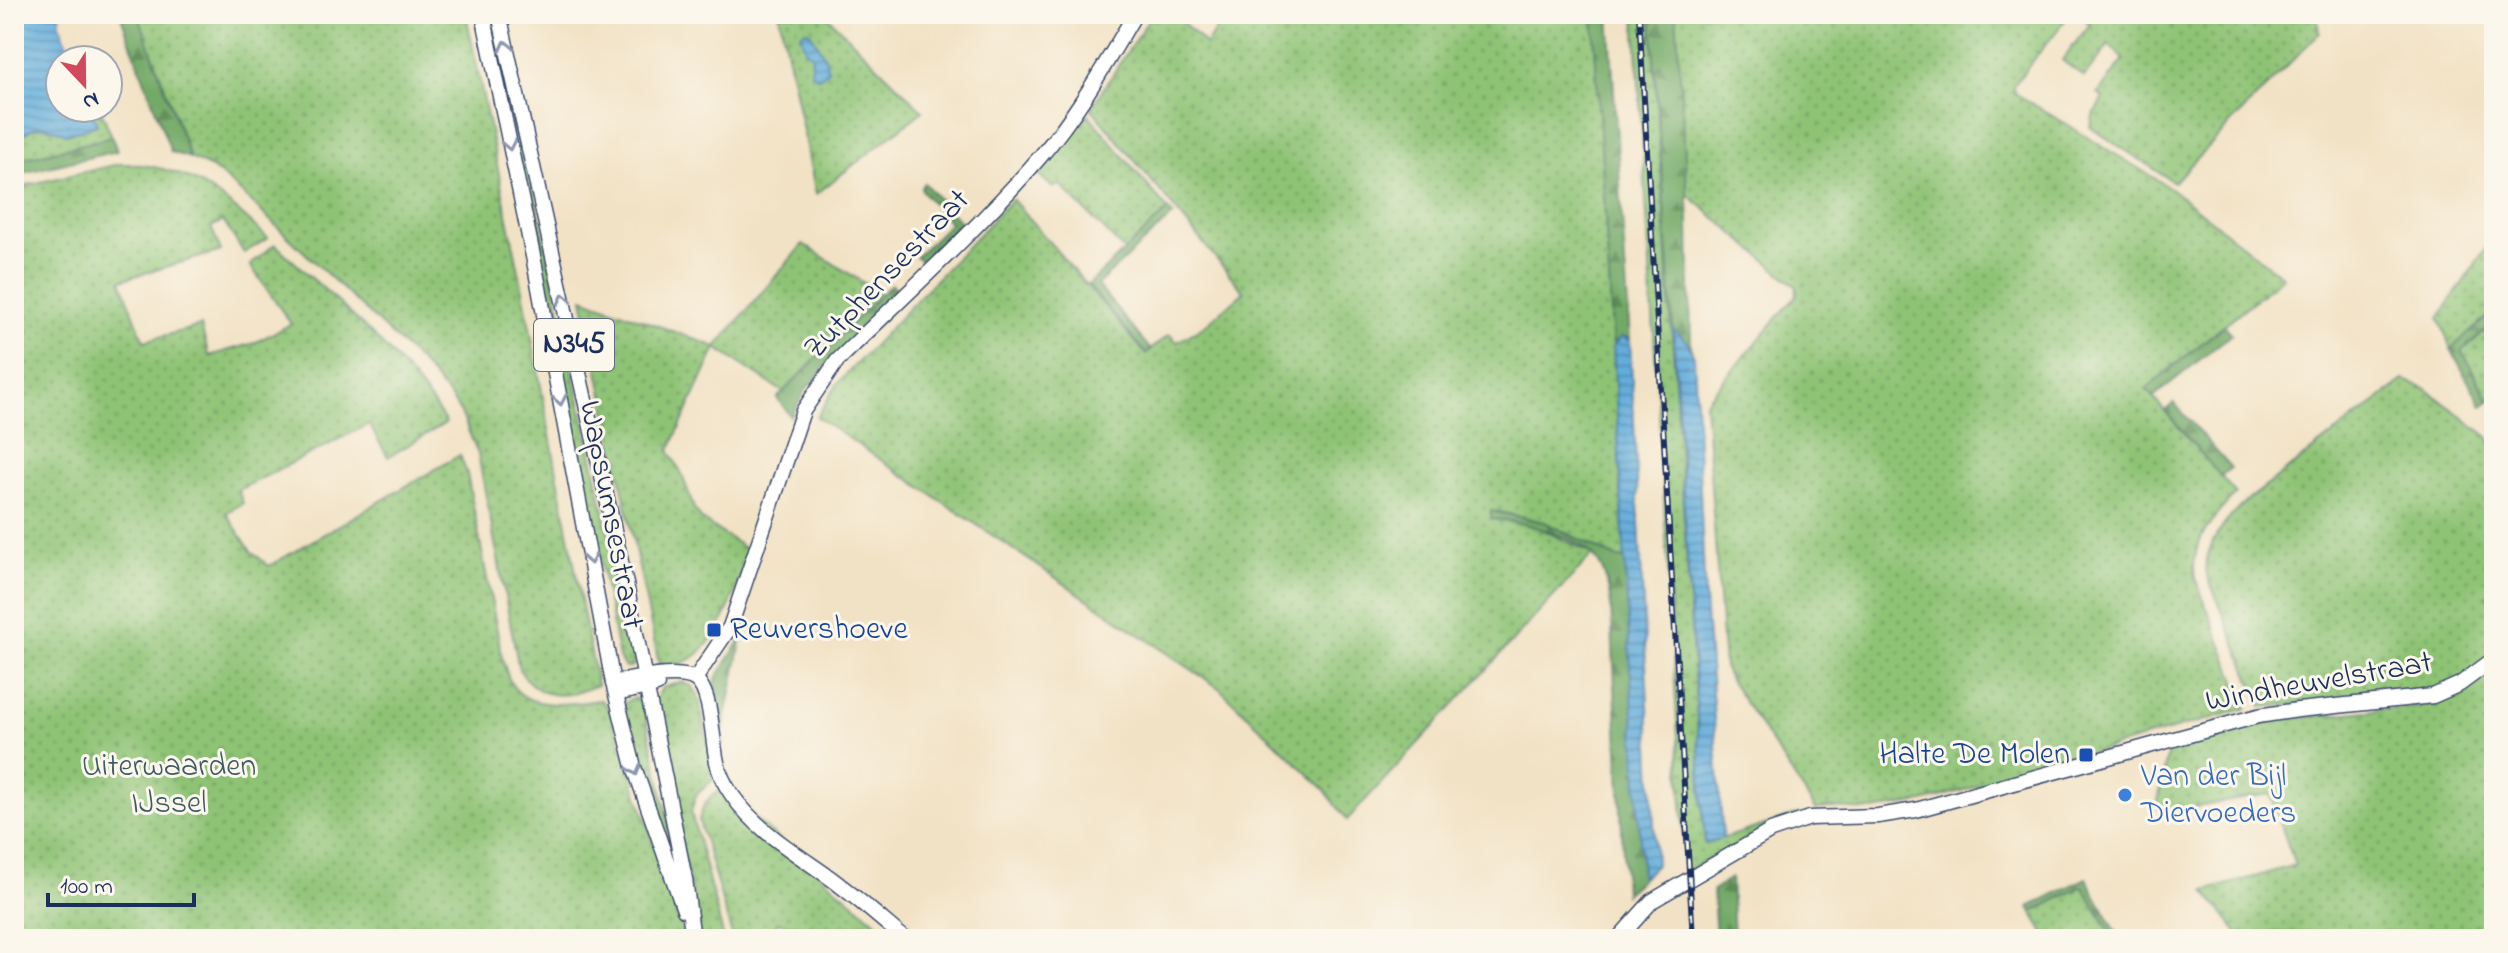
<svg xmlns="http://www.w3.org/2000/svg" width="2508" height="953" viewBox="0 0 2508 953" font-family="'Indie Flower',sans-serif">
<defs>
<pattern id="grass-dots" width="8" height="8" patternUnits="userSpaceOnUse" patternTransform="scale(2)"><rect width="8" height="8" fill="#8ec375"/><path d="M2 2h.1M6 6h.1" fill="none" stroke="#739f63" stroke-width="1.8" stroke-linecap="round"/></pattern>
<pattern id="forest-firs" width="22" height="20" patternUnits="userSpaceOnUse" patternTransform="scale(2)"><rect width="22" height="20" fill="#72a966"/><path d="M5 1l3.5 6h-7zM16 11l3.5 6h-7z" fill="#5d8a57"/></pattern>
<pattern id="water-rules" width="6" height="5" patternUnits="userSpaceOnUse" patternTransform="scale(2)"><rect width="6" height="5" fill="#63addb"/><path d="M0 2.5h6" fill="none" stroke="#518db5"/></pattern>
</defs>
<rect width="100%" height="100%" fill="#fbf7ec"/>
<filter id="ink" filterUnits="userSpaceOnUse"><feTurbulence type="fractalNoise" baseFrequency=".0125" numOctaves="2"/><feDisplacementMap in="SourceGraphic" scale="16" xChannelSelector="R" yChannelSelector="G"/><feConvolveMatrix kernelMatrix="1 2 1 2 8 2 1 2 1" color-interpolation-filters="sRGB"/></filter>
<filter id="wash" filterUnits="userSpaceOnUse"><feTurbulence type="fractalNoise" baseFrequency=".006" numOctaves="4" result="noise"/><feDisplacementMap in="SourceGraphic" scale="32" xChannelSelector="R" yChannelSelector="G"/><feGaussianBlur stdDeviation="1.8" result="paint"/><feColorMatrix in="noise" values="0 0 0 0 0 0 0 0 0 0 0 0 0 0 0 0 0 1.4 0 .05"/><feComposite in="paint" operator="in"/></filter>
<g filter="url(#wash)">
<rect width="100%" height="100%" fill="#f2e2c5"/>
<path fill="url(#grass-dots)" stroke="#54796a" stroke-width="2" d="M 138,14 L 466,14 L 523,291 L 597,685 C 566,699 538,701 519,669 L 478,454 L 462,415 L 452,399 L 419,361 L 229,181 L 212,168 L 190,158 Z
M 488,14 L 495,14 L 635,653 L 633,666 L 625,668 L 619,658 L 573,420 Z
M 779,14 L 825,14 L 923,111 L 816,194 Z
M 1152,14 L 1174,14 L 1206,45 L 1225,14 L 1593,14 L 1626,559 L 1616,558 L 1544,522 L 1497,511 L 1491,519 L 1535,526 L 1593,554 L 1347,820 L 1324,789 L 1219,688 L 817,417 L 837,384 L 1012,199 L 1146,354 L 1169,334 L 1177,342 L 1203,327 L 1244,292 L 1091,108 Z
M 1635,14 L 1651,14 L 1705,844 L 1800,814 L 1686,871 Z
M 1676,14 L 2070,14 L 2014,85 L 2015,93 L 2169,187 L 2283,277 L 2146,389 L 2236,494 C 2213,517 2189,544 2195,578 L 2247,708 L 1923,802 L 1873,810 L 1828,808 L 1816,810 L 1730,680 L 1724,667 L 1705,402 L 1796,296 L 1797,287 L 1687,194 Z
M 2079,14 L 2317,14 L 2319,33 L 2174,182 L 2090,127 L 2093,116 L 2103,98 L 2098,94 L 2124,59 L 2109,45 L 2084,77 L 2062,60 L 2090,24 Z
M 91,108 L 100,108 L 112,137 L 14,161 L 14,150 L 18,148 L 23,134 C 40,122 49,126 66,134 L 97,125 Z
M 1088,114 L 1168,210 L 1125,251 L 1059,184 L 1053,188 L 1037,173 Z
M 119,164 C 186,163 221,195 268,238 L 244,253 L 223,221 L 211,227 L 221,251 L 121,280 L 144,341 L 201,326 L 209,356 L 254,343 L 291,324 L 250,265 L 275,244 C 334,300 402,354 446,423 L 388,457 L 369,424 L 238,490 L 243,503 L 226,513 L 251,551 L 269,566 L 460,455 L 467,474 L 503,662 C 506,669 508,680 513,686 C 532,712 574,703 601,700 L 610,710 L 685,939 L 14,939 L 14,188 Z
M 2494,236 L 2494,311 L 2451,349 L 2439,318 Z
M 803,244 L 881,294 L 783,392 L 716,348 L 669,451 L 681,472 L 694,508 L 702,520 L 749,551 C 737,587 713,677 659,664 L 583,298 L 716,347 Z
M 2485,331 L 2489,337 L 2494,334 L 2494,397 L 2489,401 L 2462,351 Z
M 2404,380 L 2425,388 L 2488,437 L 2494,448 L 2494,591 L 2487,595 L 2494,608 L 2494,654 L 2463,677 L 2433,693 L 2262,707 L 2207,575 C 2202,546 2225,522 2244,503 Z
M 2494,669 L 2494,939 L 2243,939 L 2205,891 L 2295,865 L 2270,794 L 2168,812 L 2157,807 L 2169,746 L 2265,721 L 2431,705 L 2459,694 Z
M 681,682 L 692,686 L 698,695 L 715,778 L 696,795 L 691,812 L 724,939 L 701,939 L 675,816 L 654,701 L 662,688 Z
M 633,698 L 643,703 L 681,881 L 641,769 L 623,704 Z
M 722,791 L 896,939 L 821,939 L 822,934 L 777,922 L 773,939 L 733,939 L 699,821 C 701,808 706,801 715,792 Z
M 2083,886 L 2114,939 L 2048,939 L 2032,912 Z"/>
<path fill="url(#forest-firs)" stroke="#466c62" stroke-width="2" d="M 120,14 L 138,14 L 190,158 L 171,152 Z
M 1593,14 L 1609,14 L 1630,341 L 1628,338 L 1619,339 L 1613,345 Z
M 1651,14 L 1676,14 L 1689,218 L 1691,350 L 1673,329 Z
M 112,137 L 117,151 L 14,175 L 14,161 Z
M 924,183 L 964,226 L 924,263 L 916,257 L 950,223 L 922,191 L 921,187 Z
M 1168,210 L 1173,215 L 1097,285 L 1151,350 L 1146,354 L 1088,285 Z
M 891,284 L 897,288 L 806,389 L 791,417 L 777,398 Z
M 2494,311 L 2494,334 L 2489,337 L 2484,331 L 2462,351 L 2489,401 L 2482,406 L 2451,349 Z
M 2224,325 L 2232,334 L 2153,397 L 2146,389 Z
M 2174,403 L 2231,468 L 2221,477 L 2165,411 Z
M 1491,511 L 1544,522 L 1616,558 L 1626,559 L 1642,878 L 1625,894 L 1611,606 C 1609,589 1606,572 1595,558 C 1581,538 1516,519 1491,519 Z
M 742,638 L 722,735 L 724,747 L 713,690 L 717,677 Z
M 1731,878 L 1734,939 L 1716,939 L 1713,890 Z
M 2086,878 L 2120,939 L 2114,939 L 2083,886 L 2032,912 L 2029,907 Z"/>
<path fill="url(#water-rules)" stroke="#3f6e9c" stroke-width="2" d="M 34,14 L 61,14 L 59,22 L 73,60 L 60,60 L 60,108 L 91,108 L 97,125 L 66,134 C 48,126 40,122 23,134 L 18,148 L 14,150 L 14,28 Z
M 805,30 L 810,32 L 825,57 L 828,71 L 819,78 L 811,73 L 812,55 L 806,51 L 800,35 Z
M 1673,329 L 1687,341 L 1694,356 L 1705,599 L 1723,838 L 1705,844 Z
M 1622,337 L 1630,341 L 1656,865 L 1642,878 L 1613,345 Z"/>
</g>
<g filter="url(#ink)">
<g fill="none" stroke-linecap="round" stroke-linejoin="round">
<defs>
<path id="secondary" d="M 695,679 L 730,627 L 803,411 L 837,361 C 906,294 978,229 1040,157 C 1078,113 1106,63 1135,14
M 613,683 C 631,679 682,669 696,680 C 712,692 712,742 717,762 C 719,773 725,785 732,795 C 757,831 794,852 829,877 C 855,896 880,918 905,939
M 616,694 L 657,685
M 1618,939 L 1652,901 L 1771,831 L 1810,818 L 1878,816 L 1916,810 L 2258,716 L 2298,710 L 2433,696 L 2460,684 L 2494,659"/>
<path id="primary" d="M 483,14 L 534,261 L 613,683 L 634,767 L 684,910
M 499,14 L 626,584 L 685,879 L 693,939"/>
</defs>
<use href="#secondary" stroke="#3b4a6d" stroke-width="17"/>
<use href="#primary" stroke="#3b4a6d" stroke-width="17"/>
<use href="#secondary" stroke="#fff" stroke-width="14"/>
<use href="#primary" stroke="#fff" stroke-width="14"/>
<defs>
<path id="rail" d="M 1639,14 L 1693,939"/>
</defs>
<use href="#rail" stroke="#1b2f5e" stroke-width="6"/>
<use href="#rail" stroke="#fbf7ec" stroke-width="3" stroke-dasharray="9" stroke-linecap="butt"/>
</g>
<defs><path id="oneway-chevron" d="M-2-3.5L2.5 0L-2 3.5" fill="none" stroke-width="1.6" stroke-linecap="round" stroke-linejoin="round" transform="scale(2)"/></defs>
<g stroke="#8d97ae">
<use href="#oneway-chevron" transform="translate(506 46) rotate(-103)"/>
<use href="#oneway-chevron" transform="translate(509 145) rotate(78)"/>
<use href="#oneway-chevron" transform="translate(564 299) rotate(-102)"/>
<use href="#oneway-chevron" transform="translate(560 400) rotate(80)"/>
<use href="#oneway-chevron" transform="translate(590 559) rotate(80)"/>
<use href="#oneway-chevron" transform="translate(635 770) rotate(72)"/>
</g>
</g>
<g fill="#1a4fb4" stroke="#fbf7ec" stroke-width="3">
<rect x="706" y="622" width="16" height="16" rx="4"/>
<rect x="2078" y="747" width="16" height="16" rx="4"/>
</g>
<circle fill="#3f7fe0" stroke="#fbf7ec" stroke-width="3" cx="2125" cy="795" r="8"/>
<g text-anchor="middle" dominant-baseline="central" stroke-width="6" stroke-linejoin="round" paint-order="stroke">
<rect fill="#fbf7ec" stroke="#5e6b89" stroke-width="2" x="534" y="319" width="80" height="52" rx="6"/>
<g font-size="30" font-weight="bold" fill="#1b2f5e">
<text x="574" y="345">N345</text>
</g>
<g font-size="32" fill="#1b2f5e" stroke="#fbf7ec">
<text transform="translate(888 275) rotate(-46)">Zutphensestraat</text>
<text transform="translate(610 515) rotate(79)">Wapsumsestraat</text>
<text transform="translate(2319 683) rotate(-10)">Windheuvelstraat</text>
</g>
<g font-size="32" fill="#164399" stroke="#fbf7ec" text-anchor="start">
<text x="730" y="630">Reuvershoeve</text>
<text x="2070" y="755" text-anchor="end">Halte De Molen</text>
</g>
<g font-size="32" fill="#3e5b65" stroke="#fbf7ec">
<text x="169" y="767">Uiterwaarden<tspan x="169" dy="37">IJssel</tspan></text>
</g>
<g font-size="32" fill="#366cbe" stroke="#fbf7ec" text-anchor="start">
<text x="2141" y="777">Van der Bijl<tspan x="2141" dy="37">Diervoeders</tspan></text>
</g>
</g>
<rect width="2508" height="953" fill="none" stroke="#fbf7ec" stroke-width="48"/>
<g transform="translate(84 84) rotate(158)"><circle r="38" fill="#fbf7ec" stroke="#a1a7b3" stroke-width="2"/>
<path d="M0-6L14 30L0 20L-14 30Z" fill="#d1495b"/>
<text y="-12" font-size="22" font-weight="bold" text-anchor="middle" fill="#1b2f5e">N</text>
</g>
<path d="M48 893v12h146v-12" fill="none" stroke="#1b2f5e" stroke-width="4"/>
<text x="60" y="893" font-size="24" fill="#1b2f5e" stroke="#fbf7ec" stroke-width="6" paint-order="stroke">100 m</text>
</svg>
